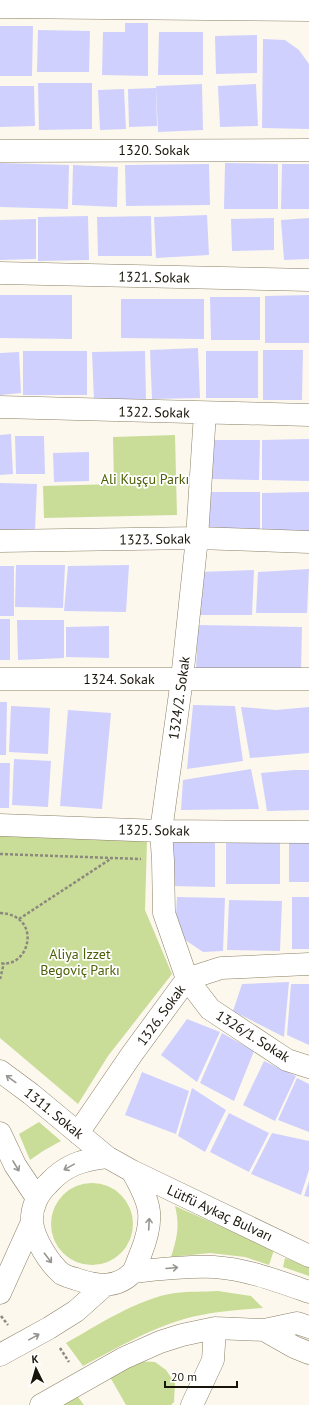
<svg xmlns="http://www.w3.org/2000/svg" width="309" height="1405" viewBox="0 0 309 1405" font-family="'PT Sans',sans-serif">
<rect width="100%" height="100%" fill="#fdf8ed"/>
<path fill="#c9dd99" d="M 175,435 L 177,515 L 44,518 L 43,486 L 114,484 L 113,437 Z
M 0,835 L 147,841 L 145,910 L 172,974 L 108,1056 L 78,1104 L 0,1038 Z
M 39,1122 L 61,1141 L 43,1151 L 30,1160 L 19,1134 Z
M51 1224a41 41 0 1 1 82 0a41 41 0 1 1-82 0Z
M 175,1206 L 274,1250 L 269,1265 L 245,1257 L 210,1253 L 171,1257 C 177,1238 180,1226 175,1206 Z
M 285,1258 L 309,1266 L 309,1276 L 283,1267 Z
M 218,1291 L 251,1296 L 263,1308 C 236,1310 209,1312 184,1319 C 149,1329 115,1349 83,1366 L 66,1343 C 98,1325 139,1298 175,1293 C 189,1291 204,1292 218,1291 Z
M 135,1361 L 155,1362 L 166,1370 L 175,1383 L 174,1402 L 171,1405 L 126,1405 L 110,1377 Z
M 75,1393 L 84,1405 L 52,1405 Z"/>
<path fill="#cfd0fe" d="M 125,23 L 148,23 L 148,76 L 102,75 L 103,32 L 125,32 Z
M 0,26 L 33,26 L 32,76 L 0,76 Z
M 38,30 L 90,31 L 89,72 L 37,72 Z
M 159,32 L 203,32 L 203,75 L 158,75 Z
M 257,35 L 257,73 L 216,74 L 215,36 Z
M 263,39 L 285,40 L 299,50 L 309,64 L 309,129 L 262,128 Z
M 38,83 L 92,83 L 92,129 L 39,130 Z
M 202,84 L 203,130 L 158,132 L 156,86 Z
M 256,84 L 258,126 L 220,127 L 218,86 Z
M 0,86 L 34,86 L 35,126 L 0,127 Z
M 156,88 L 157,126 L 129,127 L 128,89 Z
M 124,89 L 126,129 L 100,130 L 98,90 Z
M 0,163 L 69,165 L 68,209 L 0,207 Z
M 225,163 L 278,164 L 278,209 L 224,209 Z
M 209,164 L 210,205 L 126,206 L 125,165 Z
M 282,164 L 309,164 L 309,209 L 281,209 Z
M 73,165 L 118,167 L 117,207 L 72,205 Z
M 207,215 L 209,255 L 156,258 L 154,217 Z
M 88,216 L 89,260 L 38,261 L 38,217 Z
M 151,216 L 152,256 L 98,256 L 97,217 Z
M 274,218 L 274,250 L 232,251 L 231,219 Z
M 309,218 L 309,259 L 284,260 L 281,220 Z
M 36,219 L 36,259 L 0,260 L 0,220 Z
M 0,295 L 72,295 L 72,339 L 0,338 Z
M 309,295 L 309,343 L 265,343 L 265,296 Z
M 210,297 L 260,297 L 260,340 L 211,340 Z
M 121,299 L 204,299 L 204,339 L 121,338 Z
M 198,348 L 200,398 L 152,399 L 150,350 Z
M 263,350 L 303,350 L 302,400 L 263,400 Z
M 23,351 L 87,351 L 87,395 L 23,395 Z
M 145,351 L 146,399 L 94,400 L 92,352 Z
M 206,351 L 258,351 L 258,398 L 206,398 Z
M 19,352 L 21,393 L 0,395 L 0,353 Z
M 11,434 L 13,474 L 0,475 L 0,435 Z
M 15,436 L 44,436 L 45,474 L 16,474 Z
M 309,439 L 309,481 L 262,480 L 262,440 Z
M 213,440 L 260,440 L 259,480 L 211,479 Z
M 89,452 L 89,481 L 54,482 L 53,453 Z
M 0,483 L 37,484 L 35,531 L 0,530 Z
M 209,492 L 260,492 L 260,533 L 207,530 Z
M 309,492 L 309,532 L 262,532 L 262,493 Z
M 16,565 L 65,565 L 63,608 L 15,607 Z
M 129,565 L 126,612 L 64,611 L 68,566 Z
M 0,566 L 14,566 L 14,616 L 0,616 Z
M 309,569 L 307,613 L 256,613 L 258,572 Z
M 254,570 L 252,615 L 198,615 L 199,572 Z
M 0,619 L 10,619 L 10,660 L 0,660 Z
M 17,620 L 64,620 L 64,658 L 18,660 Z
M 198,625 L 302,627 L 301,673 L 196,672 Z
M 109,626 L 109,658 L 66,657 L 66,627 Z
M 0,702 L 7,702 L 6,755 L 0,755 Z
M 193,705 L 235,706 L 243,761 L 187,769 Z
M 11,706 L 50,708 L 48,754 L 9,752 Z
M 241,707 L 276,710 L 309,707 L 309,753 L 250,758 Z
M 68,710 L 111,713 L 102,809 L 60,806 Z
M 14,759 L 51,761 L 48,807 L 12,805 Z
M 0,763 L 10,763 L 9,808 L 0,808 Z
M 251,769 L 259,809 L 181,810 L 183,780 Z
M 294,770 L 309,770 L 309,810 L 267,811 L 261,773 Z
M 226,838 L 280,838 L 280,884 L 226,884 Z
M 289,839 L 309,839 L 309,882 L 289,882 Z
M 172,840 L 215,841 L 215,887 L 171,886 Z
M 177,897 L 225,898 L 223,951 L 203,952 L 175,933 Z
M 292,897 L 309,897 L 309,949 L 292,949 Z
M 229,900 L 282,901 L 280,951 L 227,950 Z
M 289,982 L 284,1037 L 233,1011 L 242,984 Z
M 291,984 L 309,984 L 309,1045 L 287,1035 Z
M 187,1019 L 220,1032 L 197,1082 L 161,1055 Z
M 222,1033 L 254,1051 L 234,1101 L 200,1083 Z
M 264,1061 L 296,1076 L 275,1121 L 243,1105 Z
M 142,1072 L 189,1091 L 176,1134 L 125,1115 Z
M 297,1078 L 309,1084 L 309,1132 L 278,1120 Z
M 192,1088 L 226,1110 L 205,1152 L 178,1136 Z
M 229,1113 L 269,1133 L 249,1172 L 210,1152 Z
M 272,1133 L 309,1141 L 309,1170 L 301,1195 L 251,1174 Z
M 309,1181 L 309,1197 L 304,1196 Z"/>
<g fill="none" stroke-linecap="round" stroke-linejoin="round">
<defs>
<path id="minor" d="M 0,7 L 309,10
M 0,151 L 309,150
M 0,273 L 309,280
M 0,407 L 309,415
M 205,413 L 197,538 L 182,679 L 161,831 L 163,860 L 164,913 L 187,979 L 210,1009 L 287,1060 L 309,1067
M 0,541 L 197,538 L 309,542
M 0,679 L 309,679
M 0,825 L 161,831 L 309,832
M 78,1133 L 132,1054 L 187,979 L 221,968 L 309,964
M 264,1330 L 294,1347 L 309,1353
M 41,1405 L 124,1358 L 160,1342 L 182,1335 L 215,1328 L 264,1330 L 297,1323 L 309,1327
M 192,1405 L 213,1360 L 215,1328"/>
<path id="major" d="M 0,1071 L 31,1094 L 107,1157 L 132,1171 L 309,1256
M 0,1133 L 15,1165 L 37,1198
M 107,1157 C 82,1160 65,1165 48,1184 C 38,1193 31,1208 32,1222 C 34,1239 49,1263 62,1274 C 66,1276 72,1278 76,1279 C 96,1286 116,1289 132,1273 C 136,1268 138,1259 141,1253 C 155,1217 151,1204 132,1171
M 133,1272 C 160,1269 187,1266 214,1267 C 246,1269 278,1281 309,1292
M 0,1293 L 32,1222
M 0,1355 L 49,1328 L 76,1311 L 104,1286"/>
</defs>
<use href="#minor" stroke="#8b8067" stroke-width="23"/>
<use href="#major" stroke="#8b8067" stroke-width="23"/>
<path stroke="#8c887d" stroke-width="2.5" stroke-dasharray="3 2" stroke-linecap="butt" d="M 0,854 L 141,859
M 0,913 C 43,915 30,969 0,963
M 19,919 L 112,858
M 0,979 L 4,963
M 1,1316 L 8,1325
M 60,1348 L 69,1362"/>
<use href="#minor" stroke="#fff" stroke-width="22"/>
<use href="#major" stroke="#fff" stroke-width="22"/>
</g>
<defs><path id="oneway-shaft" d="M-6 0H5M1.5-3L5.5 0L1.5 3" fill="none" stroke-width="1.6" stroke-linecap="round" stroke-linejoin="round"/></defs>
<g stroke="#979591">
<use href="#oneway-shaft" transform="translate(11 1079) rotate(-144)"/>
<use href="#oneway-shaft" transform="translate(16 1166) rotate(59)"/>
<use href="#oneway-shaft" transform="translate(69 1167) rotate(151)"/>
<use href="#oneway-shaft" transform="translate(149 1224) rotate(-87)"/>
<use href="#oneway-shaft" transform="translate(48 1258) rotate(53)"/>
<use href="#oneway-shaft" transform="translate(172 1268) rotate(-5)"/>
<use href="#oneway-shaft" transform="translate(34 1337) rotate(-29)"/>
</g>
<g text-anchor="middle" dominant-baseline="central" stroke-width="3.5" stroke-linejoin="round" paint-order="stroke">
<g font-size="14" fill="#18140a" stroke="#fff">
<text x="154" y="150">1320. Sokak</text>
<text transform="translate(154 277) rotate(1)">1321. Sokak</text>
<text transform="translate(154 412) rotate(1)">1322. Sokak</text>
<text transform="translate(155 539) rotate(-1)">1323. Sokak</text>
<text x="119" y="679">1324. Sokak</text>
<text transform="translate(179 698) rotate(-82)">1324/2. Sokak</text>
<text transform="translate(154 830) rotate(1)">1325. Sokak</text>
<text transform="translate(161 1015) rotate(-54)">1326. Sokak</text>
<text transform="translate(253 1036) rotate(32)">1326/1. Sokak</text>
<text transform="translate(54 1113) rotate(39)">1311. Sokak</text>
<text transform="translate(220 1213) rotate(25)">Lütfü Aykaç Bulvarı</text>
</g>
<g font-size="14" fill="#4c5f06" stroke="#fff">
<text x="145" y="479">Ali Kuşçu Parkı</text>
<text x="80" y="954">Aliya İzzet<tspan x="80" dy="16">Begoviç Parkı</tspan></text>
</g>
</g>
<g transform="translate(36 1369) rotate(355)" stroke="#ffffff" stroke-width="3" paint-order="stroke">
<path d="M0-3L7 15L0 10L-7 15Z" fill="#18140a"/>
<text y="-6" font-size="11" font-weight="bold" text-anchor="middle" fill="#18140a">K</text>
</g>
<path d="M165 1381v6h72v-6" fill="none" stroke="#18140a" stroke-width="2"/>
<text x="171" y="1381" font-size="12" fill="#18140a" stroke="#ffffff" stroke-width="3" paint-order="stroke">20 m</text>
</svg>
